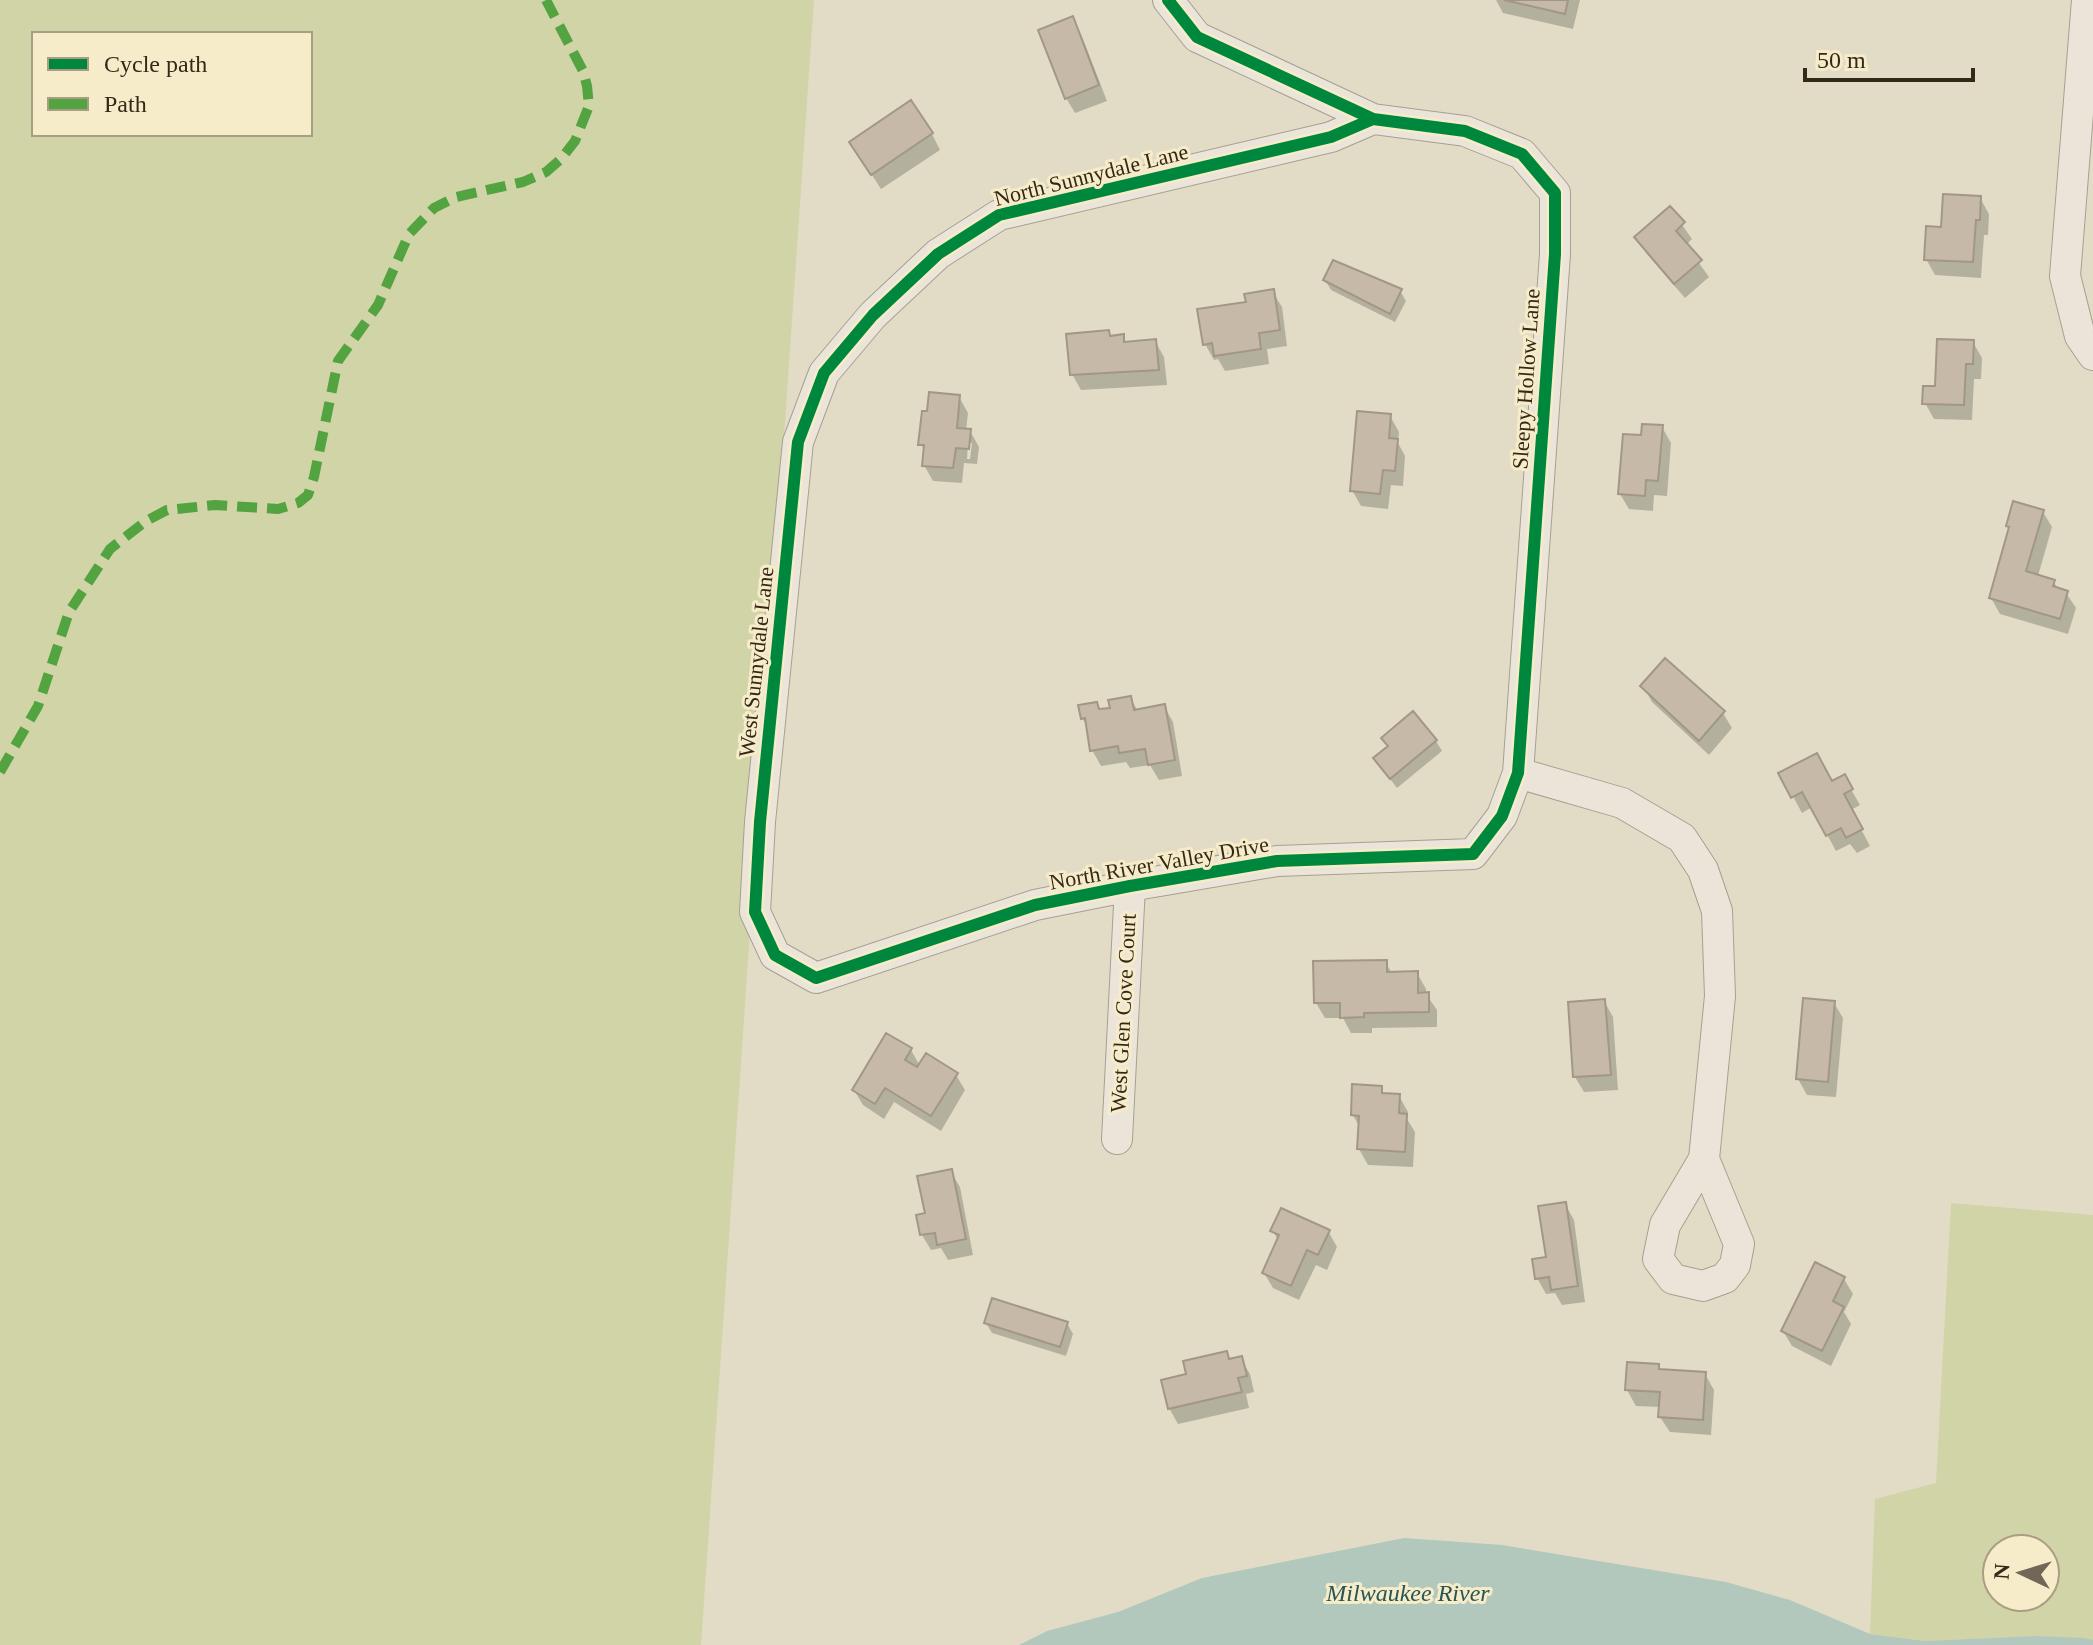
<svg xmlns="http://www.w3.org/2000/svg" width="2093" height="1645" viewBox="0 0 2093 1645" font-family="'Times New Roman',serif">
<rect width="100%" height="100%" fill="#e2dcc6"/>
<path fill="#d0d4a7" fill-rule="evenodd" d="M 0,0 L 814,0 L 701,1645 L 0,1645 ZM 34,34 L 310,34 L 310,134 L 34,134 Z
M 1951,1203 L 2093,1215 L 2093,1640 L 2035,1636 L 1925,1641 L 1870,1634 L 1875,1499 L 1936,1483 ZM 1997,1549 L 2045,1549 L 2045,1597 L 1997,1597 Z"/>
<path fill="#b2c8bc" d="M 1404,1538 L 1502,1545 L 1726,1582 L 1790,1600 L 1870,1634 L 1925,1641 L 2035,1636 L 2085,1638 L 2093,1640 L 2093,1645 L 1019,1645 L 1047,1631 L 1118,1612 L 1202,1578 Z"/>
<path fill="#0003" fill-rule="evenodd" d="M 1496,0 L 1580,0 L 1573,29 L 1503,13 Z
M 1072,19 L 1081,34 L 1107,101 L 1075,113 L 1066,98 Z
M 932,134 L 940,150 L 881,189 L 861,158 Z
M 1980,198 L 1989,214 L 1988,235 L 1984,235 L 1981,278 L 1935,275 L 1926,259 L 1943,229 Z
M 1670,208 L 1692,239 L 1686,245 L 1709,277 L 1685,298 L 1646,253 L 1637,237 Z
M 1325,280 L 1400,291 L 1406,301 L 1395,322 L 1331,290 Z
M 1272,291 L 1282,307 L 1287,346 L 1267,349 L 1269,364 L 1225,371 L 1218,359 L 1214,360 L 1205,344 L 1248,303 Z
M 1108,332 L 1111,338 L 1123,336 L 1127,344 L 1155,341 L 1164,357 L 1167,385 L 1081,390 L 1072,374 Z
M 1973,342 L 1982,358 L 1981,379 L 1974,379 L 1972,420 L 1934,419 L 1925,403 Z
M 959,397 L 968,413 L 966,430 L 970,431 L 979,447 L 977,464 L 964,463 L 962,483 L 933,481 L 924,465 L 925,452 L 921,444 ZM 968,443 L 972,443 L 970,459 L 967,459 Z
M 1390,416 L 1399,432 L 1398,443 L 1405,456 L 1403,486 L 1391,485 L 1388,509 L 1361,506 L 1352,490 Z
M 1662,427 L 1671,443 L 1667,496 L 1654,495 L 1653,511 L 1629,509 L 1620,494 L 1643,437 Z
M 2043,512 L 2052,527 L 2038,576 L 2053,581 L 2059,590 L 2066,593 L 2076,608 L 2068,634 L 2000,614 L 1991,598 L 2011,531 L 2008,526 Z
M 1643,686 L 1723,713 L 1732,728 L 1709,755 L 1652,702 Z
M 1130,698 L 1138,711 L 1164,706 L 1173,722 L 1182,776 L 1159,780 L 1150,765 L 1130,768 L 1126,762 L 1101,766 L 1092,750 L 1089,729 L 1082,718 L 1096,704 L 1101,711 L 1112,709 Z
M 1383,738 L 1436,741 L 1442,751 L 1397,788 L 1375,759 L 1389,748 Z
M 1781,774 L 1832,783 L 1844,777 L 1860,805 L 1851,810 L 1870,846 L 1857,853 L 1850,844 L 1836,851 L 1812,807 L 1802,813 Z
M 1385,962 L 1392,973 L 1417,973 L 1426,989 L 1426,994 L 1437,1010 L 1437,1027 L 1372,1028 L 1372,1033 L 1351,1033 L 1343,1018 L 1325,1018 L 1316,1003 Z
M 1604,1001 L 1613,1017 L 1618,1090 L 1584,1092 L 1575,1077 Z
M 1834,1003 L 1843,1018 L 1836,1097 L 1807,1095 L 1798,1079 Z
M 911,1050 L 920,1066 L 956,1075 L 965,1090 L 941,1131 L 894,1102 L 884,1119 L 863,1105 L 854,1090 Z
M 1381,1088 L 1385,1096 L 1399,1096 L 1408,1112 L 1407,1119 L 1415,1132 L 1413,1167 L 1368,1165 L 1359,1149 L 1360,1128 L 1353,1115 Z
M 951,1172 L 960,1187 L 973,1255 L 948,1260 L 941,1248 L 931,1250 L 922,1235 L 927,1215 Z
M 1565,1204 L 1574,1220 L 1585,1302 L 1562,1305 L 1555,1293 L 1546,1294 L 1537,1278 L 1548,1259 Z
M 1273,1231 L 1328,1231 L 1337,1247 L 1327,1270 L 1316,1265 L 1299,1300 L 1273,1288 L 1264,1273 L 1278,1240 Z
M 1844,1279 L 1853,1294 L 1844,1312 L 1851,1324 L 1831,1366 L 1792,1346 L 1783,1331 Z
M 986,1323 L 1067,1323 L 1073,1334 L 1066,1356 L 992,1333 Z
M 1226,1353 L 1231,1361 L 1241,1359 L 1250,1374 L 1254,1392 L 1246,1394 L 1249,1408 L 1178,1424 L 1169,1408 L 1188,1376 Z
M 1658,1366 L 1661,1371 L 1705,1374 L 1714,1390 L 1711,1435 L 1670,1432 L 1660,1417 L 1661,1407 L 1636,1406 L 1627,1390 Z"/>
<path fill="#c6b9a7" stroke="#a29786" stroke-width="2" d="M 1504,0 L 1568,0 L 1565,14 Z
M 1073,16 L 1099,85 L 1065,99 L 1038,30 Z
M 911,100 L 933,133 L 871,175 L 849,142 Z
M 1943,194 L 1981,196 L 1980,220 L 1976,220 L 1973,262 L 1924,260 L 1926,226 L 1941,227 Z
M 1670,206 L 1685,222 L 1676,231 L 1702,260 L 1674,284 L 1634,237 Z
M 1333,260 L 1402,289 L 1390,314 L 1323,280 Z
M 1274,289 L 1280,330 L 1259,333 L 1261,349 L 1214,356 L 1212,343 L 1203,345 L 1197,309 L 1246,302 L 1244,294 Z
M 1109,330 L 1110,336 L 1124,334 L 1124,342 L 1156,339 L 1159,370 L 1070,375 L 1066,334 Z
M 1937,339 L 1974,340 L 1973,364 L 1966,364 L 1964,405 L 1922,404 L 1923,386 L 1935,386 Z
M 929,392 L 960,395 L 957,428 L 971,429 L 969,449 L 956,448 L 953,468 L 922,466 L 924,445 L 918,445 L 922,411 L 927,411 Z
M 1357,411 L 1391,414 L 1389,438 L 1398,439 L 1395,471 L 1383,470 L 1380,494 L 1350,491 Z
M 1642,424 L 1663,425 L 1658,481 L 1646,480 L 1645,496 L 1618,494 L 1623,434 L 1641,435 Z
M 2013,501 L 2044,510 L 2026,571 L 2055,580 L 2053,586 L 2068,591 L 2060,619 L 1989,598 L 2009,527 L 2006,526 Z
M 1665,658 L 1725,711 L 1699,741 L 1640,686 Z
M 1131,696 L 1134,710 L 1165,704 L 1175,760 L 1148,765 L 1145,749 L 1119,753 L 1118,746 L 1090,751 L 1085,718 L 1081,719 L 1078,705 L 1097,702 L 1099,709 L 1110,708 L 1108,700 Z
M 1413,711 L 1437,740 L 1390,779 L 1373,758 L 1388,746 L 1381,738 Z
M 1817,753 L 1832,781 L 1845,774 L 1853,789 L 1844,794 L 1863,829 L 1846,838 L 1841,828 L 1826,836 L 1802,792 L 1791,798 L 1778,773 Z
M 1387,960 L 1387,972 L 1418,971 L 1418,993 L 1429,992 L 1429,1012 L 1364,1013 L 1364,1017 L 1340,1018 L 1340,1003 L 1314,1003 L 1313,961 Z
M 1803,998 L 1835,1001 L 1828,1082 L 1796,1079 Z
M 1605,999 L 1611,1075 L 1573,1077 L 1568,1002 Z
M 886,1033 L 912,1048 L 905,1060 L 917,1067 L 926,1053 L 958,1073 L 931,1116 L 885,1088 L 875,1104 L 852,1090 Z
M 1352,1084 L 1382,1086 L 1382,1093 L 1400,1094 L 1399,1113 L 1407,1114 L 1405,1152 L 1357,1149 L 1359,1116 L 1351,1115 Z
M 952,1169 L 966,1239 L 937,1245 L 935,1233 L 920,1235 L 916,1215 L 925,1213 L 917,1176 Z
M 1566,1202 L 1578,1286 L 1551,1290 L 1549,1277 L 1535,1279 L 1532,1259 L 1546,1257 L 1538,1206 Z
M 1281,1208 L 1330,1230 L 1318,1255 L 1307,1250 L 1291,1286 L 1262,1273 L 1279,1235 L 1270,1231 Z
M 1815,1262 L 1845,1277 L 1833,1301 L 1844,1307 L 1822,1351 L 1781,1331 Z
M 992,1298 L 1068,1322 L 1060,1347 L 984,1323 Z
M 1227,1351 L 1229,1359 L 1242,1356 L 1247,1376 L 1238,1378 L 1242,1392 L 1168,1409 L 1161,1380 L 1186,1374 L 1183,1361 Z
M 1627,1362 L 1659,1364 L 1659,1369 L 1706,1372 L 1703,1420 L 1658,1417 L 1660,1392 L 1625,1390 Z"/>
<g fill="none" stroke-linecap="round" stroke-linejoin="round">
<defs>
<path id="minor" d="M 1168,0 L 1197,37 L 1373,119 L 1465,131 L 1522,154 L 1555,193 L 1555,254 L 1518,773 L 1502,816 L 1473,854 L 1277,861 L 1130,886 L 1035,905 L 816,978 L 775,955 L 755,912 L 760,822 L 798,442 L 824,373 L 873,315 L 938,254 L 999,215 L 1331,137 L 1373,119
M 2087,0 L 2065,276 L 2080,336 L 2093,355
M 1518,773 L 1622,803 L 1682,838 L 1703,870 L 1717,911 L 1720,996 L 1704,1159 L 1665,1225 L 1658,1259 L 1673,1279 L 1703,1286 L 1725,1278 L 1735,1265 L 1739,1244 L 1704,1159
M 1117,1139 L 1130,886"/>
</defs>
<use href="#minor" stroke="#a6a090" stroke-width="32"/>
<use href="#minor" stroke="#eae5d8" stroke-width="30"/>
<path stroke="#53a340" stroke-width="10" stroke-dasharray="20 10" stroke-linecap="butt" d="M 0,772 L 38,706 L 69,612 L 110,549 L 146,521 L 167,510 L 215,505 L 278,509 L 298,503 L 308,495 L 314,477 L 338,361 L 378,305 L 409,234 L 434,208 L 456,197 L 523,182 L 546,172 L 561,159 L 575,141 L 589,106 L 587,86 L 583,71 L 546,0"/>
<defs>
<path id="cycleway" d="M 1168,0 L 1197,37 L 1373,119 L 1465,131 L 1522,154 L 1555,193 L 1555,254 L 1518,773 L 1502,816 L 1473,854 L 1277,861 L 1130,886 L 1035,905 L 816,978 L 775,955 L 755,912 L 760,822 L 798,442 L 824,373 L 873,315 L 938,254 L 999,215 L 1331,137 L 1373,119"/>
</defs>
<use href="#cycleway" stroke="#f7ecc9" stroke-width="17"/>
<use href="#cycleway" stroke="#00873e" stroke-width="12"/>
</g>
<g text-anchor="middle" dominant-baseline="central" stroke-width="6" stroke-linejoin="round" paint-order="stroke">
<g font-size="22" fill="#342819" stroke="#f7ecc9">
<text transform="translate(1091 175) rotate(-14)">North Sunnydale Lane</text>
<text transform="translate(1526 379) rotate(-86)">Sleepy Hollow Lane</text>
<text transform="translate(756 662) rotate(-84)">West Sunnydale Lane</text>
<text transform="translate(1159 863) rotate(-10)">North River Valley Drive</text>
<text transform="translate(1123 1013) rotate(-87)">West Glen Cove Court</text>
</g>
<g font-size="24" font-style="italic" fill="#285555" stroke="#f7ecc9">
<text x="1408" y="1593">Milwaukee River</text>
</g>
</g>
<rect x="32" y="32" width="280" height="104" fill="#f7ecc9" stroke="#a99e83" stroke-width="2"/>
<rect x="48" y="58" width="40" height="12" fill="#00873e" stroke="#a99e83" stroke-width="2"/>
<text x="104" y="72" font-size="24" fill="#342819">Cycle path</text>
<rect x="48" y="98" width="40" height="12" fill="#53a340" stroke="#a99e83" stroke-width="2"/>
<text x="104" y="112" font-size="24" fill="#342819">Path</text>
<g transform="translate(2021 1573) rotate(274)"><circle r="38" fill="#f7ecc9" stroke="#a99e83" stroke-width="2"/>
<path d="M0-6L14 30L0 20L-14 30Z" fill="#716756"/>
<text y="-12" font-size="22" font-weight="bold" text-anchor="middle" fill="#342819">N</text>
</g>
<path d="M1805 68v12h168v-12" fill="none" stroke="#342819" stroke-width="4"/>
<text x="1817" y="68" font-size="24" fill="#342819" stroke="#f7ecc9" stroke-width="6" paint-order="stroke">50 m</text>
</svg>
